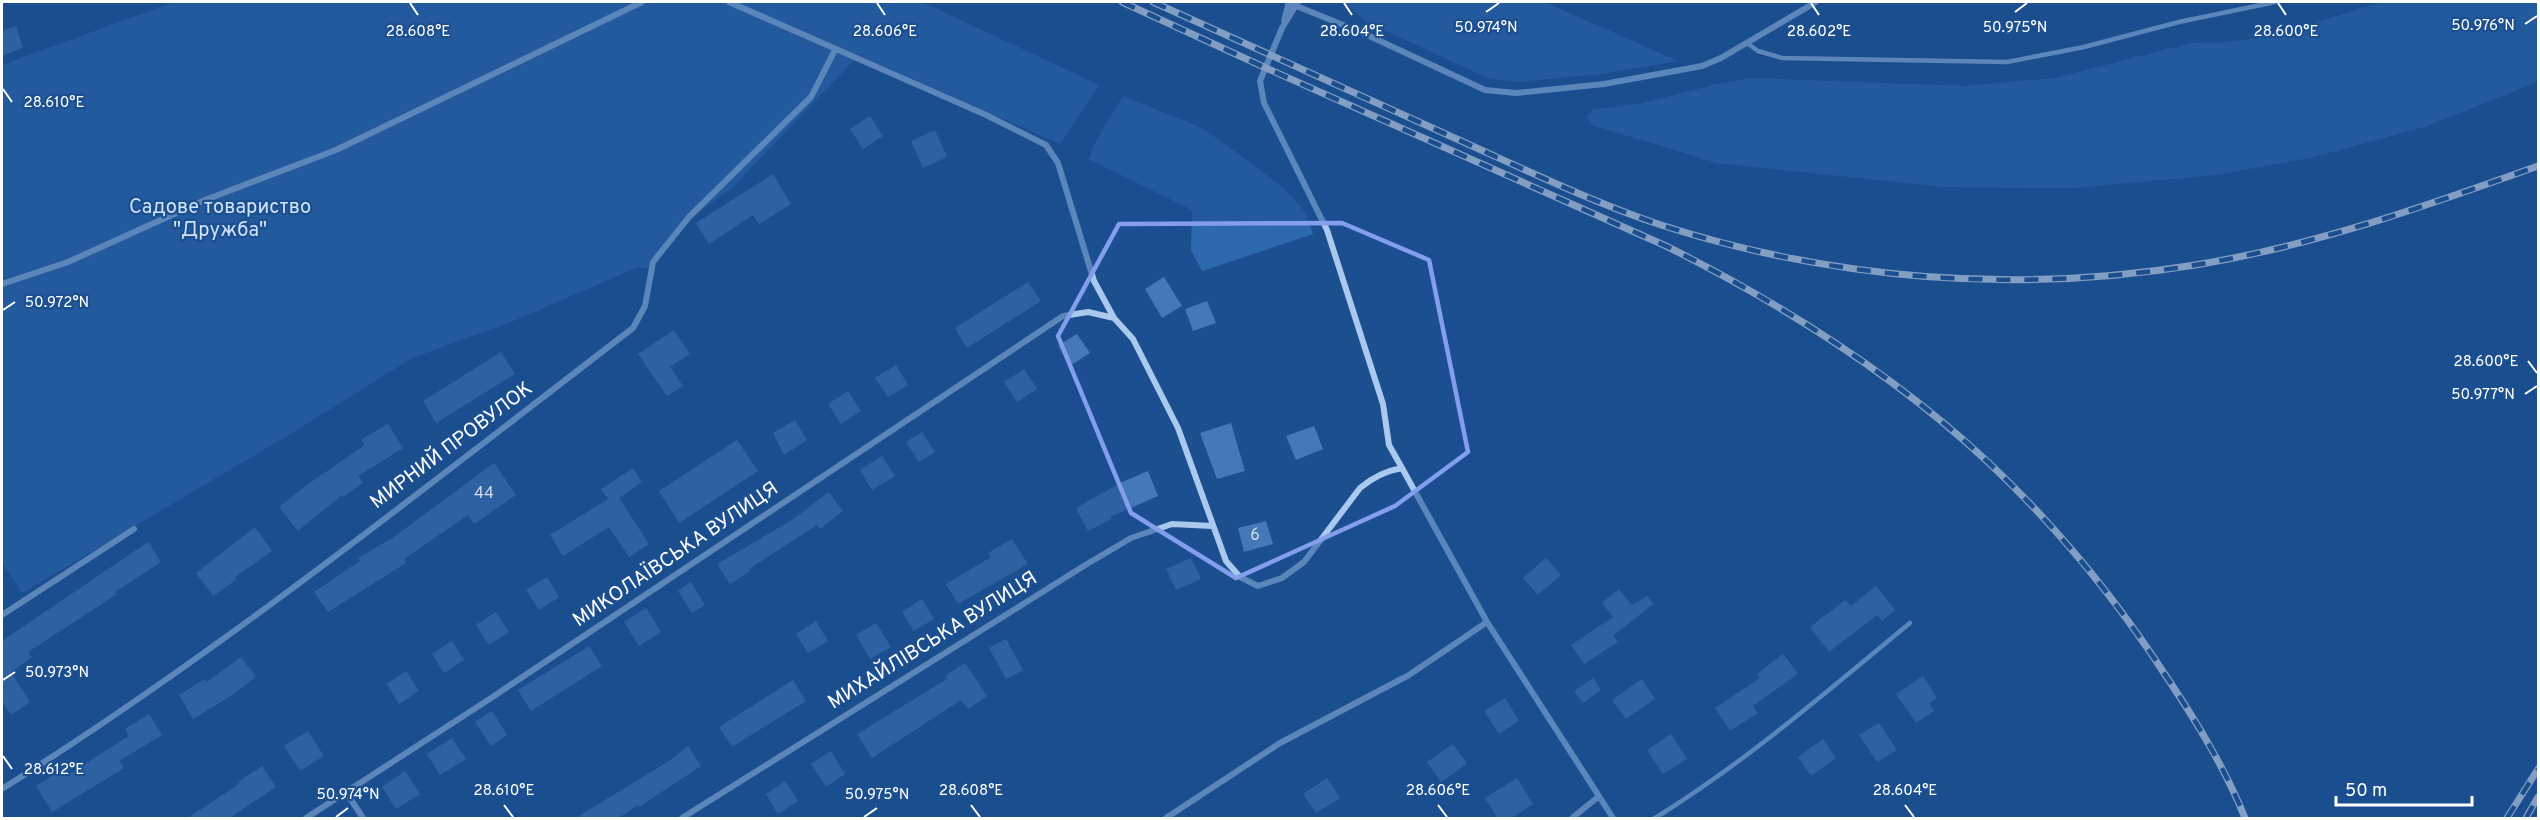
<svg xmlns="http://www.w3.org/2000/svg" width="2540" height="820" viewBox="0 0 2540 820" font-family="Overpass,sans-serif">
<rect width="100%" height="100%" fill="#1b4f8f"/>
<path fill="#2e69ad" d="M 174,2 L 922,2 L 1099,85 L 1060,144 L 859,55 L 732,188 L 675,229 L 647,269 L 638,267 L 516,320 L 412,358 L 297,430 L 22,593 L 2,562 L 2,65 Z
M 1343,2 L 1544,2 L 1678,61 L 1600,74 L 1517,82 L 1488,78 L 1367,22 Z
M 2383,2 L 2538,2 L 2538,82 L 2424,127 L 2314,157 L 2216,175 L 2072,188 L 1944,187 L 1717,163 L 1592,125 L 1587,117 L 1592,110 L 1643,103 L 1713,85 L 1752,78 L 1964,86 L 2055,78 L 2191,43 L 2227,42 L 2270,36 Z
M 1123,96 L 1202,128 L 1244,158 L 1287,191 L 1305,212 L 1313,234 L 1202,271 L 1191,250 L 1192,210 L 1089,159 L 1095,143 Z"/>
<path fill="#4478b7" d="M 16,26 L 23,48 L 2,56 L 2,31 Z
M 870,116 L 883,136 L 863,149 L 850,129 Z
M 935,130 L 947,157 L 923,168 L 911,141 Z
M 773,174 L 791,204 L 759,224 L 753,215 L 709,244 L 696,223 Z
M 1164,277 L 1182,306 L 1162,318 L 1145,289 Z
M 1028,282 L 1041,301 L 967,348 L 955,328 Z
M 1207,301 L 1216,323 L 1193,331 L 1185,309 Z
M 674,330 L 690,354 L 670,367 L 683,386 L 667,396 L 638,354 Z
M 1077,334 L 1090,353 L 1070,366 L 1057,346 Z
M 501,352 L 515,374 L 436,423 L 423,401 Z
M 896,365 L 908,385 L 888,397 L 875,378 Z
M 1024,369 L 1037,389 L 1017,402 L 1004,382 Z
M 848,391 L 861,411 L 841,424 L 828,404 Z
M 795,420 L 807,440 L 784,455 L 773,433 Z
M 1231,423 L 1245,471 L 1217,479 L 1200,433 Z
M 388,424 L 403,448 L 358,476 L 363,483 L 343,497 L 342,495 L 298,531 L 279,507 L 304,487 L 365,445 L 361,440 Z
M 1314,426 L 1323,449 L 1296,460 L 1286,436 Z
M 922,432 L 935,452 L 919,462 L 906,442 Z
M 737,440 L 758,471 L 679,523 L 659,491 Z
M 882,456 L 895,476 L 872,490 L 860,470 Z
M 494,463 L 516,495 L 474,524 L 468,515 L 404,559 L 406,563 L 328,612 L 314,592 L 360,561 L 358,558 L 391,539 Z
M 633,468 L 642,482 L 619,498 L 649,544 L 629,557 L 609,527 L 563,556 L 550,535 L 608,499 L 601,489 Z
M 1148,471 L 1158,496 L 1110,517 L 1111,519 L 1088,531 L 1076,508 L 1120,483 Z
M 829,492 L 843,511 L 820,529 L 817,525 L 749,569 L 750,571 L 730,584 L 717,564 L 792,520 Z
M 1266,521 L 1273,544 L 1244,552 L 1238,528 Z
M 255,527 L 272,551 L 235,577 L 237,579 L 213,596 L 196,573 Z
M 1012,539 L 1028,564 L 958,604 L 946,584 L 991,557 L 988,553 Z
M 148,542 L 161,562 L 115,592 L 117,594 L 28,652 L 32,657 L 11,672 L 30,702 L 11,715 L 2,701 L 2,641 Z
M 1191,558 L 1201,579 L 1176,590 L 1166,569 Z
M 1546,558 L 1561,575 L 1538,595 L 1523,578 Z
M 547,577 L 559,597 L 539,610 L 526,590 Z
M 691,582 L 705,605 L 692,613 L 678,591 Z
M 1876,586 L 1895,610 L 1882,621 L 1877,615 L 1829,652 L 1810,627 L 1845,600 L 1851,606 Z
M 1619,589 L 1632,605 L 1647,596 L 1653,604 L 1613,636 L 1618,642 L 1584,664 L 1571,645 L 1613,617 L 1602,603 Z
M 922,599 L 934,619 L 914,631 L 902,612 Z
M 646,608 L 661,632 L 639,646 L 624,622 Z
M 496,612 L 509,632 L 489,645 L 476,625 Z
M 816,621 L 828,641 L 808,653 L 796,634 Z
M 876,623 L 891,647 L 870,659 L 856,635 Z
M 1006,639 L 1023,670 L 1006,679 L 989,648 Z
M 452,641 L 464,660 L 444,673 L 432,654 Z
M 589,646 L 602,666 L 531,711 L 518,690 Z
M 1783,654 L 1798,674 L 1753,706 L 1758,713 L 1730,731 L 1715,708 L 1760,678 L 1757,674 Z
M 241,657 L 256,677 L 229,697 L 193,719 L 179,695 L 205,679 L 207,682 Z
M 965,663 L 987,696 L 968,709 L 961,700 L 872,758 L 857,734 L 947,679 L 945,676 Z
M 406,671 L 419,691 L 399,704 L 387,684 Z
M 1923,676 L 1937,698 L 1929,703 L 1934,711 L 1916,723 L 1896,694 Z
M 1593,678 L 1601,690 L 1583,703 L 1574,691 Z
M 1642,679 L 1655,699 L 1626,719 L 1612,700 Z
M 793,680 L 806,701 L 732,747 L 719,727 Z
M 1505,698 L 1519,721 L 1499,734 L 1484,711 Z
M 492,711 L 507,735 L 491,746 L 475,722 Z
M 149,714 L 162,735 L 119,761 L 124,768 L 52,812 L 36,786 L 65,768 L 69,774 L 129,736 L 125,729 Z
M 1879,723 L 1897,750 L 1877,762 L 1859,735 Z
M 308,731 L 324,756 L 300,771 L 284,746 Z
M 1671,734 L 1687,759 L 1663,774 L 1647,750 Z
M 452,738 L 466,759 L 440,775 L 427,754 Z
M 1823,739 L 1836,758 L 1811,776 L 1798,757 Z
M 1453,744 L 1467,764 L 1441,782 L 1427,762 Z
M 688,746 L 701,766 L 639,807 L 638,805 L 617,819 L 574,819 L 669,761 Z
M 831,751 L 845,774 L 826,787 L 811,764 Z
M 262,766 L 276,787 L 228,819 L 186,819 L 239,784 L 238,782 Z
M 405,771 L 420,794 L 396,809 L 382,787 Z
M 1327,778 L 1340,798 L 1316,813 L 1303,794 Z
M 1517,778 L 1533,804 L 1510,819 L 1498,819 L 1485,798 Z
M 785,781 L 798,801 L 778,814 L 766,794 Z"/>
<g fill="none" stroke-linecap="round" stroke-linejoin="round">
<path stroke="#a9c9ee" stroke-width="4.5" d="M 1747,43 L 1758,51 L 1782,58 L 2007,62 L 2084,47 L 2179,22 L 2275,2
M 1655,818 C 1746,762 1827,691 1910,623"/>
<path stroke="#a9c9ee" stroke-width="6" d="M 729,2 L 984,114 L 1046,145 L 1058,163 L 1094,281 L 1114,318
M 1298,2 L 1282,28 L 1260,81 L 1264,103 L 1327,230 L 1383,404 L 1389,445 L 1402,468
M 1289,3 L 1363,33 L 1485,90 L 1516,93 L 1604,84 L 1702,66 L 1721,58 L 1816,2
M 1284,21 L 1289,2
M 2,284 L 68,262 L 205,200 L 336,150 L 642,2
M 2,615 L 134,529
M 2,789 C 221,651 427,486 633,328 L 645,306 L 653,262 L 689,217 L 811,97 L 835,50
M 346,792 L 363,818
M 306,818 L 485,702 L 1063,316 L 1088,312 L 1114,318 L 1133,339 L 1178,428 L 1226,561 L 1240,577 L 1258,586 L 1282,578 L 1304,562 L 1360,488 C 1373,477 1385,471 1402,468 L 1487,622 L 1613,818
M 682,818 L 1087,564 L 1131,538 L 1172,524 L 1212,526
M 1166,818 L 1280,743 L 1409,675 L 1487,622
M 1572,818 L 1598,797"/>
<defs>
<path id="rail" d="M 1122,2 L 1266,68 L 1666,246 C 1782,304 1895,375 1989,463 C 2056,526 2116,599 2166,676 C 2196,721 2225,768 2245,818
M 1153,2 C 1255,48 1357,94 1459,140 C 1526,170 1592,202 1661,225 C 1833,280 2017,294 2195,265 C 2313,246 2426,206 2538,166
M 2507,818 L 2538,769
M 2526,818 L 2538,797"/>
</defs>
<use href="#rail" stroke="#fff" stroke-width="7"/>
<use href="#rail" stroke="#1b4f8f" stroke-width="4.5" stroke-dasharray="14" stroke-linecap="butt"/>
</g>
<path d="M0 0H2540V820H0ZM 1342,223 L 1429,260 L 1468,452 L 1395,506 L 1236,578 L 1131,513 L 1058,336 L 1119,224 Z" fill="#1b4f8f" fill-opacity=".55" fill-rule="evenodd"/>
<path fill="none" stroke="#839eea" stroke-width="4.5" stroke-linejoin="round" d="M 1342,223 L 1429,260 L 1468,452 L 1395,506 L 1236,578 L 1131,513 L 1058,336 L 1119,224 Z"/>
<path fill="none" stroke="#fff" stroke-width="2" d="M 410,3 L 418,15M 877,3 L 885,15M 1344,3 L 1352,15M 1811,3 L 1819,15M 2278,3 L 2286,15M 1486,12 L 1499,3M 2015,12 L 2027,3M 2525,24 L 2537,16M 3,89 L 12,102M 3,310 L 15,302M 2528,361 L 2537,373M 2525,394 L 2537,386M 3,680 L 15,672M 3,756 L 12,769M 504,805 L 513,817M 971,805 L 980,817M 1438,805 L 1447,817M 1905,805 L 1914,817M 336,817 L 348,808M 864,817 L 877,808"/>
<g text-anchor="middle" dominant-baseline="central" stroke-width="4.5" stroke-linejoin="round" paint-order="stroke">
<g font-size="16" fill="#d0dded">
<text x="484" y="494">44</text>
<text x="1255" y="536">6</text>
</g>
<g font-size="20" fill="#cfe3fa" stroke="#1b4f8f">
<text x="220" y="208">Садове товариство<tspan x="220" dy="23">"Дружба"</tspan></text>
</g>
<g font-size="20" fill="#fff" stroke="#1b4f8f">
<text transform="translate(452 446) rotate(-37)">МИРНИЙ ПРОВУЛОК</text>
<text transform="translate(676 555) rotate(-34)">МИКОЛАЇВСЬКА ВУЛИЦЯ</text>
<text transform="translate(933 641) rotate(-32)">МИХАЙЛІВСЬКА ВУЛИЦЯ</text>
</g>
</g>
<g font-size="15" text-anchor="middle" fill="#fff" stroke="#1b4f8f" stroke-width="4.5" stroke-linejoin="round" paint-order="stroke">
<text x="2483" y="30">50.976°N</text>
<text x="1486" y="32">50.974°N</text>
<text x="2015" y="32">50.975°N</text>
<text x="418" y="36">28.608°E</text>
<text x="885" y="36">28.606°E</text>
<text x="1352" y="36">28.604°E</text>
<text x="1819" y="36">28.602°E</text>
<text x="2286" y="36">28.600°E</text>
<text x="54" y="107">28.610°E</text>
<text x="57" y="307">50.972°N</text>
<text x="2486" y="366">28.600°E</text>
<text x="2483" y="399">50.977°N</text>
<text x="57" y="677">50.973°N</text>
<text x="54" y="774">28.612°E</text>
<text x="504" y="795">28.610°E</text>
<text x="971" y="795">28.608°E</text>
<text x="1438" y="795">28.606°E</text>
<text x="1905" y="795">28.604°E</text>
<text x="348" y="799">50.974°N</text>
<text x="877" y="799">50.975°N</text>
</g>
<rect width="2540" height="820" fill="none" stroke="#ffffff" stroke-width="6"/>
<path d="M2336 796v9h136v-9" fill="none" stroke="#ffffff" stroke-width="3"/>
<text x="2345" y="796" font-size="18" fill="#ffffff" stroke="#1b4f8f" stroke-width="4.5" paint-order="stroke">50 m</text>
</svg>
